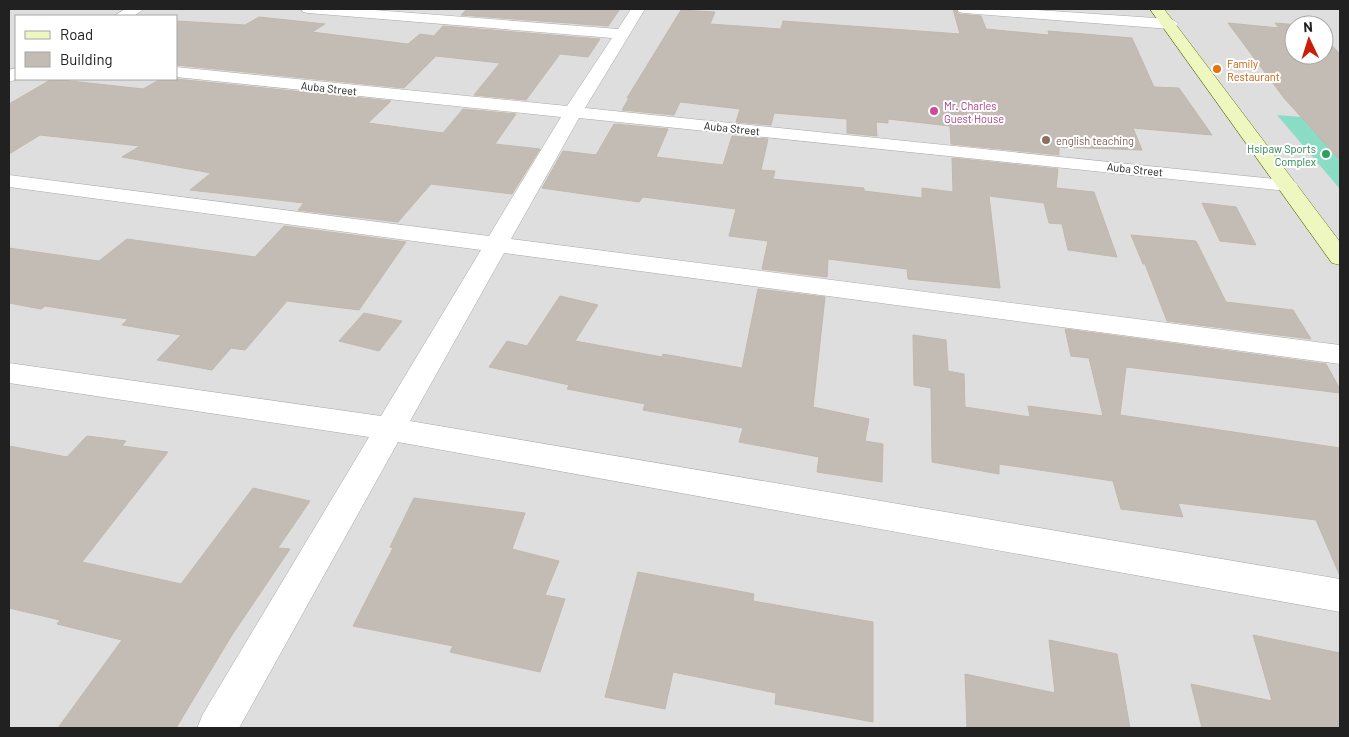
<svg xmlns="http://www.w3.org/2000/svg" width="1349" height="737" viewBox="0 0 1349 737" font-family="Barlow,sans-serif">
<rect width="100%" height="100%" fill="#f1efe8"/>
<path fill="#dfdede" fill-rule="evenodd" d="M 9,9 L 1340,9 L 1340,728 L 9,728 ZM 16,16 L 176,16 L 176,79 L 16,79 ZM 1294,25 L 1324,25 L 1324,55 L 1294,55 Z"/>
<path fill="#8adcc5" d="M 1277,115 L 1340,120 L 1340,189 Z"/>
<path fill="#c2bcb5" stroke="#c2b8ab" d="M 467,9 L 620,9 L 608,26 L 461,15 Z
M 953,9 L 955,9 L 959,14 L 981,16 L 986,29 L 1049,35 L 1048,31 L 1132,38 L 1154,87 L 1179,88 L 1212,135 L 1133,128 L 1142,150 L 1059,147 L 1059,155 L 951,144 L 950,126 L 888,119 L 888,123 L 876,122 L 877,136 L 847,133 L 847,119 L 774,113 L 771,125 L 736,122 L 740,109 L 680,102 L 674,115 L 622,110 L 629,98 L 627,98 L 681,10 L 715,12 L 710,24 L 781,29 L 783,21 L 960,34 Z
M 259,17 L 325,24 L 312,32 L 408,44 L 420,34 L 434,36 L 443,26 L 600,39 L 588,57 L 560,54 L 526,100 L 474,95 L 500,63 L 436,56 L 404,88 L 176,65 L 176,21 L 245,25 Z
M 1228,23 L 1279,28 L 1275,23 L 1300,25 L 1294,25 L 1294,55 L 1324,55 L 1324,37 L 1340,54 L 1340,160 L 1284,98 Z
M 52,79 L 143,89 L 161,79 L 176,79 L 391,101 L 368,123 L 443,133 L 463,109 L 516,114 L 495,144 L 540,149 L 512,194 L 431,184 L 398,222 L 298,210 L 304,203 L 190,190 L 211,173 L 122,157 L 140,146 L 40,135 L 9,154 L 9,104 Z
M 614,124 L 668,129 L 656,157 L 723,165 L 732,136 L 768,139 L 761,170 L 775,171 L 773,179 L 864,188 L 864,191 L 922,198 L 922,188 L 953,192 L 952,158 L 1058,169 L 1056,188 L 1094,192 L 1117,257 L 1068,250 L 1062,224 L 1049,223 L 1044,203 L 989,196 L 1000,288 L 908,279 L 907,269 L 828,259 L 827,277 L 762,269 L 768,241 L 729,236 L 736,209 L 643,197 L 639,202 L 542,188 L 563,151 L 596,155 Z
M 1202,203 L 1236,207 L 1256,245 L 1220,241 Z
M 284,226 L 406,242 L 359,310 L 287,301 L 245,350 L 231,348 L 212,370 L 157,360 L 181,335 L 122,325 L 128,319 L 45,306 L 41,309 L 9,303 L 9,248 L 99,261 L 127,239 L 255,257 Z
M 1131,235 L 1196,241 L 1226,302 L 1293,310 L 1311,339 L 1167,321 L 1145,264 L 1143,264 Z
M 758,289 L 825,297 L 813,407 L 869,419 L 865,441 L 883,444 L 882,482 L 817,472 L 819,457 L 739,442 L 743,428 L 643,410 L 645,404 L 567,389 L 569,385 L 489,367 L 507,341 L 527,346 L 560,296 L 598,305 L 575,341 L 662,357 L 663,354 L 742,368 Z
M 364,313 L 402,321 L 379,351 L 339,341 Z
M 1065,329 L 1326,364 L 1340,389 L 1340,393 L 1126,367 L 1120,415 L 1340,448 L 1340,576 L 1316,520 L 1178,503 L 1183,517 L 1121,509 L 1113,481 L 999,464 L 999,474 L 932,462 L 931,388 L 914,385 L 913,335 L 946,340 L 948,371 L 964,374 L 965,407 L 1030,417 L 1028,406 L 1103,416 L 1089,358 L 1071,356 Z
M 87,436 L 126,441 L 122,446 L 168,452 L 82,562 L 181,584 L 253,488 L 310,501 L 278,548 L 290,549 L 232,635 L 176,728 L 58,728 L 122,640 L 57,624 L 60,620 L 9,608 L 9,446 L 67,457 Z
M 414,498 L 525,513 L 512,549 L 559,561 L 545,595 L 565,599 L 540,672 L 450,652 L 453,646 L 353,626 L 393,548 L 390,547 Z
M 638,572 L 754,594 L 753,601 L 873,622 L 873,722 L 775,704 L 776,693 L 673,672 L 665,709 L 605,697 Z
M 1253,635 L 1340,653 L 1340,728 L 1202,728 L 1191,684 L 1272,701 Z
M 1049,640 L 1117,654 L 1130,728 L 967,728 L 965,674 L 1055,693 Z"/>
<g fill="none" stroke-linecap="round" stroke-linejoin="round">
<defs>
<path id="street" d="M 125,9 L 144,9 L 134,16 L 114,16 Z
M 301,9 L 361,9 L 618,29 L 631,9 L 645,9 L 585,108 L 1294,181 L 1298,185 L 1294,189 L 1287,191 L 579,118 L 511,239 L 1340,345 L 1340,364 L 504,253 L 410,421 L 1340,579 L 1340,612 L 398,442 L 239,728 L 197,728 L 203,714 L 369,437 L 9,383 L 9,363 L 381,416 L 481,250 L 9,187 L 9,175 L 489,236 L 561,117 L 176,77 L 176,67 L 567,106 L 612,38 L 308,13 L 303,12 Z
M 957,9 L 1022,9 L 1170,19 L 1175,21 L 1178,24 L 1175,27 L 1170,29 L 964,13 L 959,12 Z
M 16,68 L 16,79 L 18,79 L 9,82 L 9,70 Z"/>
<path id="secondary" d="M 1150,9 L 1164,9 L 1340,242 L 1340,265 L 1332,263 Z"/>
</defs>
<use href="#street" stroke="#a8a8a8" stroke-width="1"/>
<use href="#secondary" stroke="#60770a" stroke-width="1"/>
<use href="#street" fill="#fff" fill-rule="evenodd"/>
<use href="#secondary" fill="#eff7c0" fill-rule="evenodd"/>
</g>
<circle fill="#e8710a" stroke="#fff" stroke-width="2" cx="1217" cy="69" r="5"/>
<circle fill="#d1479c" stroke="#fff" stroke-width="2" cx="934" cy="111" r="5"/>
<circle fill="#8d6e63" stroke="#fff" stroke-width="2" cx="1046" cy="140" r="5"/>
<circle fill="#2e9e5b" stroke="#fff" stroke-width="2" cx="1326" cy="154" r="5"/>
<g text-anchor="middle" dominant-baseline="central" stroke-width="4" stroke-linejoin="round" paint-order="stroke">
<g font-size="11" fill="#c56008" stroke="#fff" text-anchor="start">
<text x="1227" y="63">Family<tspan x="1227" dy="13">Restaurant</tspan></text>
</g>
<g font-size="11" fill="#212121" stroke="#fff">
<text transform="translate(329 88) rotate(6)">Auba Street</text>
<text transform="translate(732 128) rotate(6)">Auba Street</text>
<text transform="translate(1135 169) rotate(6)">Auba Street</text>
</g>
<g font-size="11" fill="#b23c85" stroke="#fff" text-anchor="start">
<text x="944" y="105">Mr. Charles<tspan x="944" dy="13">Guest House</tspan></text>
</g>
<g font-size="11" fill="#785e54" stroke="#fff" text-anchor="start">
<text x="1056" y="140">english teaching</text>
</g>
<g font-size="11" fill="#27864d" stroke="#fff" text-anchor="end">
<text x="1316" y="148">Hsipaw Sports<tspan x="1316" dy="13">Complex</tspan></text>
</g>
</g>
<rect width="1349" height="737" fill="none" stroke="#212121" stroke-width="20"/>
<rect x="15" y="15" width="162" height="65" fill="#ffffff" stroke="#a6a6a6"/>
<rect x="25" y="31" width="25" height="8" fill="#eff7c0" stroke="#a6a6a6"/>
<text x="60" y="40" font-size="15" fill="#212121">Road</text>
<rect x="25" y="52" width="25" height="15" fill="#c2bcb5" stroke="#a6a6a6"/>
<text x="60" y="65" font-size="15" fill="#212121">Building</text>
<g transform="translate(1309 40) rotate(356)"><circle r="24" fill="#ffffff" stroke="#a6a6a6"/>
<path d="M0-4L9 19L0 12L-9 19Z" fill="#ca1c08"/>
<text y="-8" font-size="14" font-weight="bold" text-anchor="middle" fill="#212121">N</text>
</g>
</svg>
